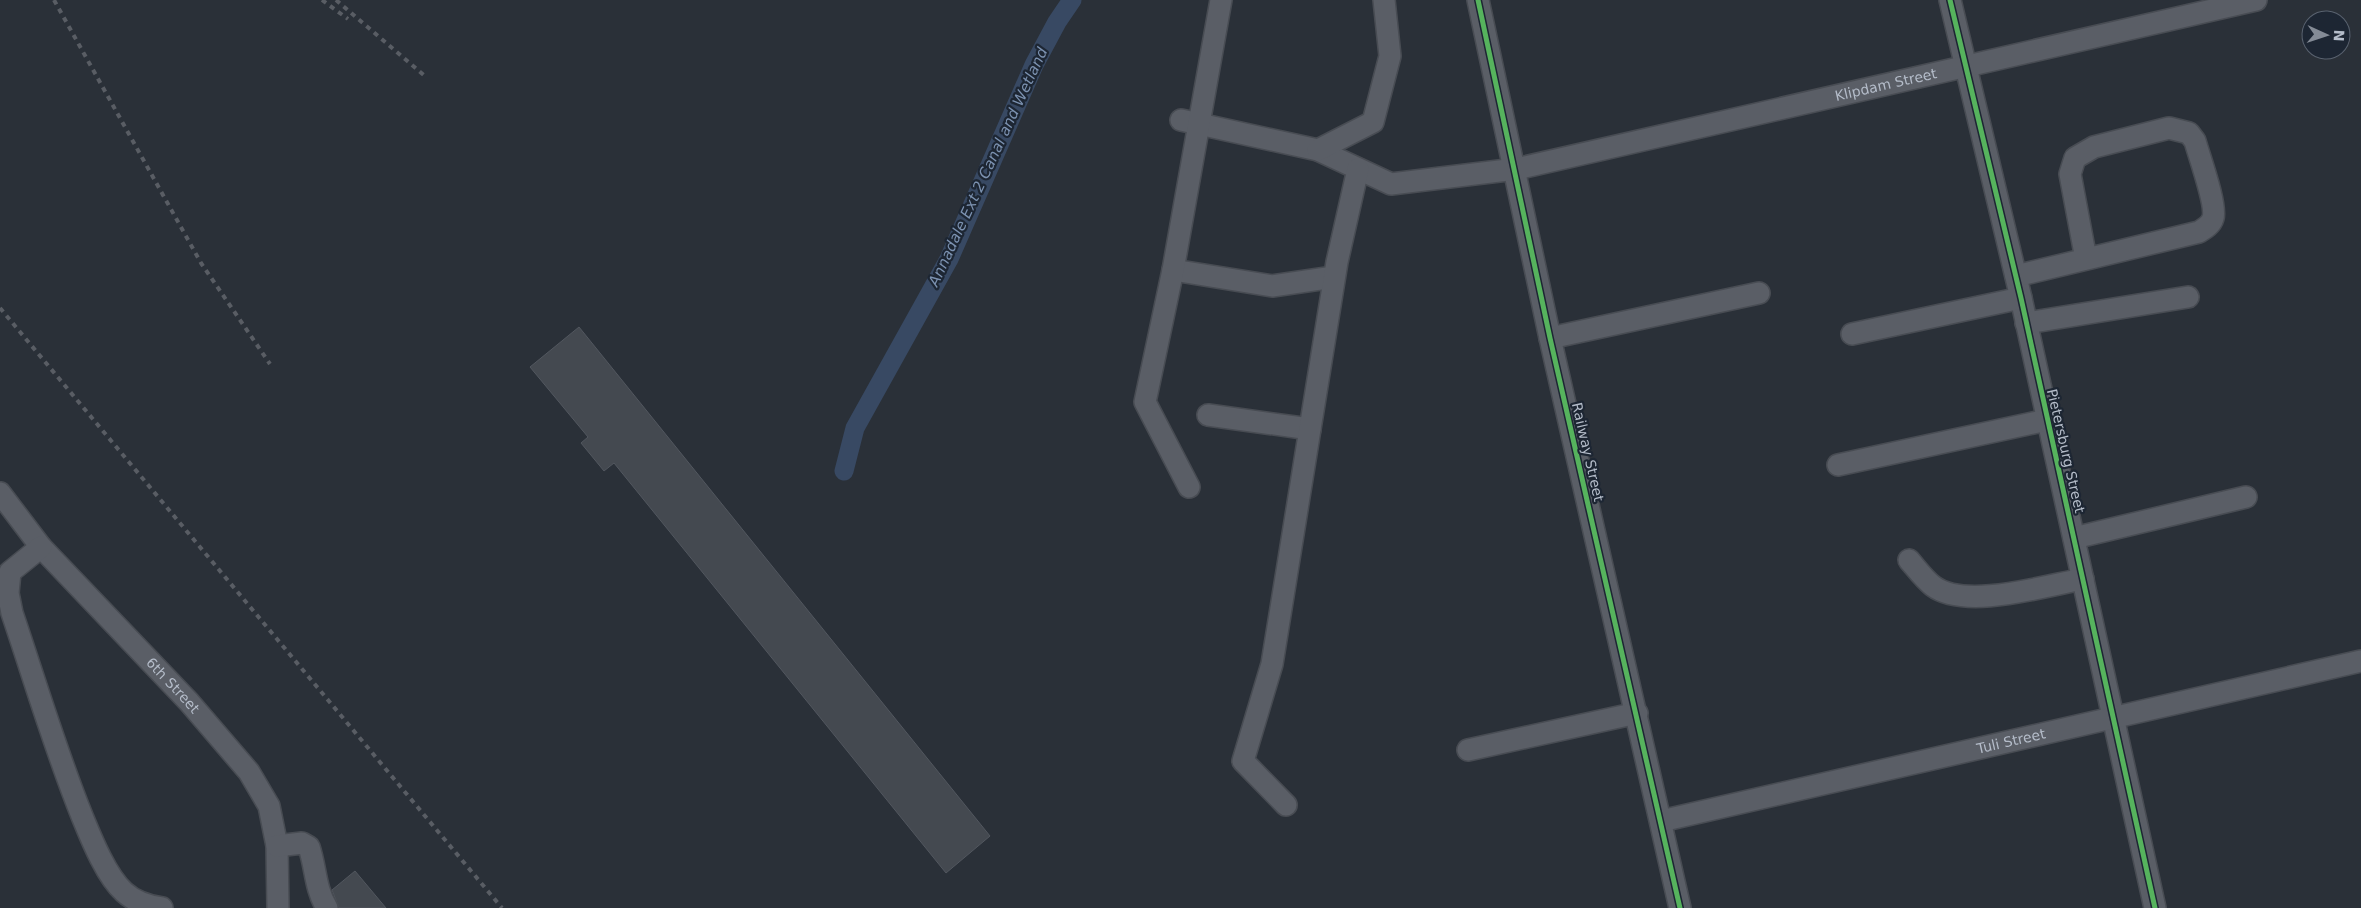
<svg xmlns="http://www.w3.org/2000/svg" width="2361" height="908" viewBox="0 0 2361 908" font-family="'DejaVu Sans',sans-serif">
<rect width="100%" height="100%" fill="#2a3038"/>
<g fill="none" stroke-linecap="round" stroke-linejoin="round">
<path stroke="#384963" stroke-width="19" d="M 844,471 L 855,428 L 949,259 L 1034,65 L 1057,22 L 1072,0"/>
</g>
<path fill="#444950" stroke="#52575f" d="M 579,327 L 990,836 L 946,873 L 614,463 L 604,471 L 581,443 L 588,437 L 530,367 Z
M 355,871 L 386,908 L 339,908 L 332,890 Z"/>
<g fill="none" stroke-linecap="round" stroke-linejoin="round">
<defs>
<g id="minor">
<path d="M 1478,0 L 1550,338 L 1680,908"/>
<path d="M 1950,0 L 2021,298 L 2155,908"/>
<path id="s1" d="M 1181,120 L 1318,150 L 1391,184 L 1516,169 L 2256,0"/>
<path d="M 1318,150 L 1373,122 L 1390,56 L 1384,0"/>
<path d="M 1173,270 L 1272,286 L 1334,277"/>
<path d="M 2016,276 L 2199,232 C 2204,229 2211,225 2213,218 C 2217,205 2199,156 2195,141 L 2189,133 L 2169,128 L 2094,147 L 2075,158 L 2070,174 L 2086,259"/>
<path d="M 2026,323 L 2188,297"/>
<path d="M 1852,334 L 2021,298"/>
<path d="M 1550,338 L 1759,293"/>
<path d="M 1208,415 L 1310,429"/>
<path d="M 1838,465 L 2047,420"/>
<path d="M 1189,487 L 1145,402 L 1173,270 L 1221,0"/>
<path id="s2" d="M 0,493 L 41,547 L 189,702 L 249,772 L 269,806 L 277,846 L 278,908"/>
<path d="M 2074,538 L 2246,497"/>
<path d="M 41,547 L 10,572 L 8,593 L 12,613 C 35,681 55,749 82,816 C 91,838 106,876 124,892 C 135,902 148,906 162,908"/>
<path d="M 1909,560 C 1916,568 1924,579 1933,586 C 1965,610 2044,586 2083,579"/>
<path d="M 1468,750 L 1637,713"/>
<path d="M 1286,805 L 1243,761 L 1272,664 L 1337,262 L 1358,169"/>
<path id="s3" d="M 1661,821 L 2361,661"/>
<path d="M 277,846 L 302,843 L 309,847 C 316,868 315,889 327,908"/>
</g>
</defs>
<use href="#minor" stroke="#484c53" stroke-width="24"/>
<use href="#minor" stroke="#5a5e66" stroke-width="21"/>
<path stroke="#595d64" stroke-width="4" stroke-dasharray="5 5" stroke-linecap="butt" d="M 54,0 L 201,263 L 270,364
M 322,0 L 348,19
M 336,0 L 426,77
M 0,308 L 502,908"/>
<defs>
<path id="cycleway" d="M 1478,0 L 1550,338 L 1680,908
M 1950,0 L 2021,298 L 2155,908"/>
</defs>
<use href="#cycleway" stroke="#1d2633" stroke-width="8"/>
<use href="#cycleway" stroke="#56b35d" stroke-width="5"/>
</g>
<g text-anchor="middle" dominant-baseline="central" stroke-width="4.5" stroke-linejoin="round" paint-order="stroke">
<g font-size="14" fill="#b4bcc9" stroke="#1d2633">
<text stroke="none"><textPath href="#s1" startOffset="726">Klipdam Street</textPath></text>
<text transform="translate(2066 451) rotate(77)">Pietersburg Street</text>
<text transform="translate(1588 452) rotate(77)">Railway Street</text>
<text stroke="none"><textPath href="#s2" startOffset="259">6th Street</textPath></text>
<text stroke="none"><textPath href="#s3" startOffset="359">Tuli Street</textPath></text>
</g>
<g font-size="15" font-style="italic" fill="#7c92b1" stroke="#1d2633">
<text transform="translate(988 167) rotate(-65)">Annadale Ext 2 Canal and Wetland</text>
</g>
</g>
<g transform="translate(2326 35) rotate(93)"><circle r="24" fill="#1d2633" stroke="#59626f"/>
<path d="M0-4L9 19L0 12L-9 19Z" fill="#848b96"/>
<text y="-8" font-size="14" font-weight="bold" text-anchor="middle" fill="#b4bcc9">N</text>
</g>
</svg>
